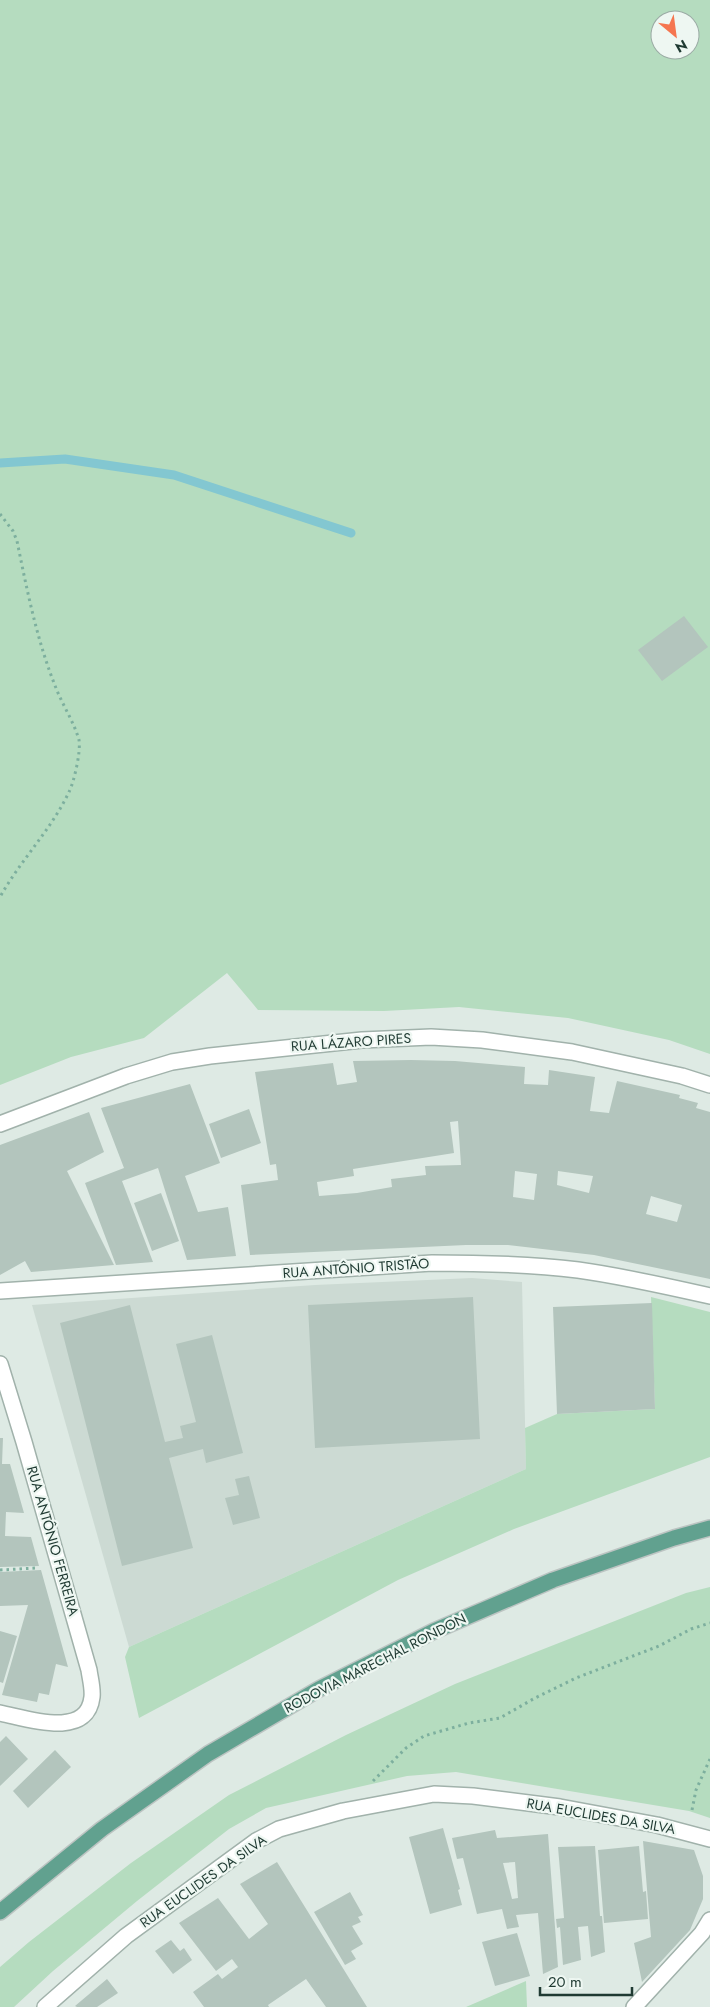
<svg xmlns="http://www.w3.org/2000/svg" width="710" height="2007" viewBox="0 0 710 2007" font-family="Jost,sans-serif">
<rect width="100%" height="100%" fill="#deeae4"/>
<path fill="#ccdad3" d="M 472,1278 L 522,1282 L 526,1469 L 129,1647 L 32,1305 L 315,1285 Z"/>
<path fill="#b5dcbf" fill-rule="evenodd" d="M 0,0 L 710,0 L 710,1054 L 669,1040 L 568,1018 L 459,1007 L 384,1011 L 258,1010 L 227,973 L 144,1038 L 71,1057 L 0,1085 ZM 660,20 L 690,20 L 690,50 L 660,50 Z
M 651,1297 L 710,1312 L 710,1457 L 514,1529 L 398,1580 L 139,1718 L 125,1657 L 129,1647 L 526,1469 L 525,1428 L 557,1414 L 655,1409 Z
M 710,1587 L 710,1818 L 689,1811 L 456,1772 L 407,1776 L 266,1808 L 229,1829 L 137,1901 L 53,1971 L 14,2007 L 0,2007 L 0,1967 L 29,1942 L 131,1863 L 229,1795 L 346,1735 L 455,1684 L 686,1593 Z
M 526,1981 L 527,2007 L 466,2007 Z"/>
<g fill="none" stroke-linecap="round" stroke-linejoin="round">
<path stroke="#83c7d1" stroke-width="9" d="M 0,463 L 65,459 L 174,475 L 351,533"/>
</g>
<path fill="#b3c5bd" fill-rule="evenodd" d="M 684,616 L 708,647 L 662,681 L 638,650 Z
M 411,1060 L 455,1061 L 525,1067 L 524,1084 L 548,1085 L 549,1070 L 595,1077 L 590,1111 L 609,1113 L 617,1081 L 680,1095 L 679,1098 L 698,1103 L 696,1108 L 710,1112 L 710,1279 L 594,1255 L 508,1245 L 466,1245 L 250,1255 L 241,1185 L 278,1180 L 276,1164 L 270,1165 L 255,1072 L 333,1063 L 337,1085 L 357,1082 L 353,1061 ZM 458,1121 L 461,1165 L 425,1166 L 426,1175 L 391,1179 L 392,1187 L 357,1193 L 319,1196 L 317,1182 L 354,1176 L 353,1169 L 454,1153 L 450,1122 ZM 515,1171 L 537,1174 L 534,1200 L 513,1197 ZM 558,1171 L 593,1176 L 589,1193 L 557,1185 ZM 651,1196 L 682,1205 L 677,1222 L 646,1214 Z
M 190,1084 L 220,1163 L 185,1176 L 198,1212 L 228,1207 L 236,1256 L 187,1260 L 158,1168 L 122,1181 L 153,1262 L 116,1265 L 85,1183 L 124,1168 L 101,1108 Z
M 249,1109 L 261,1143 L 221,1158 L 209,1124 Z
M 89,1112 L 104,1152 L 67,1171 L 114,1265 L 31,1272 L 25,1261 L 0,1275 L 0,1145 Z
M 161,1193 L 179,1241 L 152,1251 L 134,1203 Z
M 473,1297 L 480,1439 L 315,1448 L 308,1305 Z
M 652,1303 L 655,1409 L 557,1414 L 553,1307 Z
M 130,1305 L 165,1442 L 183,1438 L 180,1426 L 196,1422 L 176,1344 L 212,1335 L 243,1453 L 206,1463 L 203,1449 L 169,1458 L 193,1548 L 122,1566 L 60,1323 Z
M 0,1438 L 3,1438 L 2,1464 L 10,1464 L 24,1513 L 6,1512 L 5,1536 L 31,1537 L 39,1566 L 0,1567 Z
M 249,1476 L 260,1518 L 233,1525 L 225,1498 L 239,1495 L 235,1479 Z
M 41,1570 L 68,1667 L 56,1664 L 49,1695 L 39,1693 L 37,1702 L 2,1695 L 28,1605 L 0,1606 L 0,1572 Z
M 0,1631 L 17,1636 L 3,1683 L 0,1682 Z
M 6,1736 L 28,1759 L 0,1786 L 0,1742 Z
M 55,1750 L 71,1767 L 28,1808 L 13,1791 Z
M 443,1828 L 460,1889 L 458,1890 L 462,1905 L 430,1914 L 409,1837 Z
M 495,1830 L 497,1838 L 548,1834 L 558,1967 L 543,1974 L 538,1913 L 516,1915 L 519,1927 L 507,1929 L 502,1909 L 477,1914 L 463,1858 L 457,1859 L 452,1838 ZM 515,1862 L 518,1898 L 512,1899 L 503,1863 Z
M 643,1841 L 694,1850 L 703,1876 L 703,1899 L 690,1930 L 642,1982 L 634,1943 L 651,1937 Z
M 595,1846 L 600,1916 L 602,1916 L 605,1952 L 591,1957 L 588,1926 L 578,1927 L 581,1960 L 563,1965 L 560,1927 L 557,1928 L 556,1919 L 564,1918 L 558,1847 Z
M 639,1846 L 643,1892 L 646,1891 L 648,1919 L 604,1923 L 598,1850 Z
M 277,1862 L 367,2007 L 326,2007 L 306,1979 L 268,2005 L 269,2007 L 204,2007 L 193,1992 L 218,1974 L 222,1979 L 238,1967 L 232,1959 L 216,1971 L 179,1923 L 218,1898 L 249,1939 L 268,1924 L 240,1884 Z
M 350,1892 L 363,1915 L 358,1917 L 361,1922 L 352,1926 L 363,1944 L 351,1951 L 356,1959 L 345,1965 L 314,1912 Z
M 517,1933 L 530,1976 L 495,1986 L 482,1942 Z
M 171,1940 L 180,1951 L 184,1948 L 192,1960 L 173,1974 L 155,1951 Z
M 107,1979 L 118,1993 L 97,2007 L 77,2007 L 75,2006 Z"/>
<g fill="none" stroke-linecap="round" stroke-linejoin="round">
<defs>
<path id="service" d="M 634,2007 L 702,1933 L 710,1920"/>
<path id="minor" d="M 0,1124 L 126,1076 L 172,1062 L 210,1056 L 362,1040 L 431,1037 L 482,1040 L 572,1052 L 682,1076 L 710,1085
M 0,1291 L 432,1263 C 481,1263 529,1264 578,1270 C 622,1276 666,1286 710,1296
M 0,1364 L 24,1442 L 89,1670 C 90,1678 93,1688 92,1697 C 87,1740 26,1718 0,1713
M 45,2007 L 126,1936 L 256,1841 L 279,1829 L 343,1811 L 434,1794 L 473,1796 L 560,1807 L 657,1825 L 710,1839"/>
<path id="primary" d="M 0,1912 L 102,1829 L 208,1754 L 319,1689 L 434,1631 L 553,1580 L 674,1538 L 710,1528"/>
</defs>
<use href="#service" stroke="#a1b2ab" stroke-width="18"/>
<use href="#minor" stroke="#a1b2ab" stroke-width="18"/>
<use href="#primary" stroke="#bcc4c2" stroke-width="18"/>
<path stroke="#7daf9e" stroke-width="3" stroke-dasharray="2.5 4" stroke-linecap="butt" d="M 0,514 L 13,531 L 17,541 C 27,590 37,641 56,688 C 63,706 74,722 79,740 C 81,752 74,782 69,792 C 51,830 20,861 0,897
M 0,1570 L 37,1568
M 373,1781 L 406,1748 L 424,1736 L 469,1723 L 500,1718 L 535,1698 L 576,1678 L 659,1646 L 691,1629 L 710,1623
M 692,1810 L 696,1790 L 710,1759"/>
<use href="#service" stroke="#fff" stroke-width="15"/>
<use href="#minor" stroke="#fff" stroke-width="15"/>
<use href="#primary" stroke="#61a18f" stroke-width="15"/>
</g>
<g text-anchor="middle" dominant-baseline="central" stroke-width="4.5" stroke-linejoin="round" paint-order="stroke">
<g font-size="14" fill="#1f3a32" stroke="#eef7f2">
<text transform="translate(351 1042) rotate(-4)">RUA LÁZARO PIRES</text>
<text transform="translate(356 1268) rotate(-4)">RUA ANTÔNIO TRISTÃO</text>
<text transform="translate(53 1541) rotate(74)">RUA ANTÔNIO FERREIRA</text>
<text transform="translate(375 1663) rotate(-27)">RODOVIA MARECHAL RONDON</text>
<text transform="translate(601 1816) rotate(10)">RUA EUCLIDES DA SILVA</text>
<text transform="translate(203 1881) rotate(-35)">RUA EUCLIDES DA SILVA</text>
</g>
</g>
<g transform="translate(675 35) rotate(151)"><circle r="24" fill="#eef7f2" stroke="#9baba5"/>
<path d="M0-4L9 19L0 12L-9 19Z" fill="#f57650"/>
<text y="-8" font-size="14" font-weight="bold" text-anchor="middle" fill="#1f3a32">N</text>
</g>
<path d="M540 1987v8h92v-8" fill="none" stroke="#1f3a32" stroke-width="2.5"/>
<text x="548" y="1987" font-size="15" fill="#1f3a32" stroke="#eef7f2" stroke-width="4" paint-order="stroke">20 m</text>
</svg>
